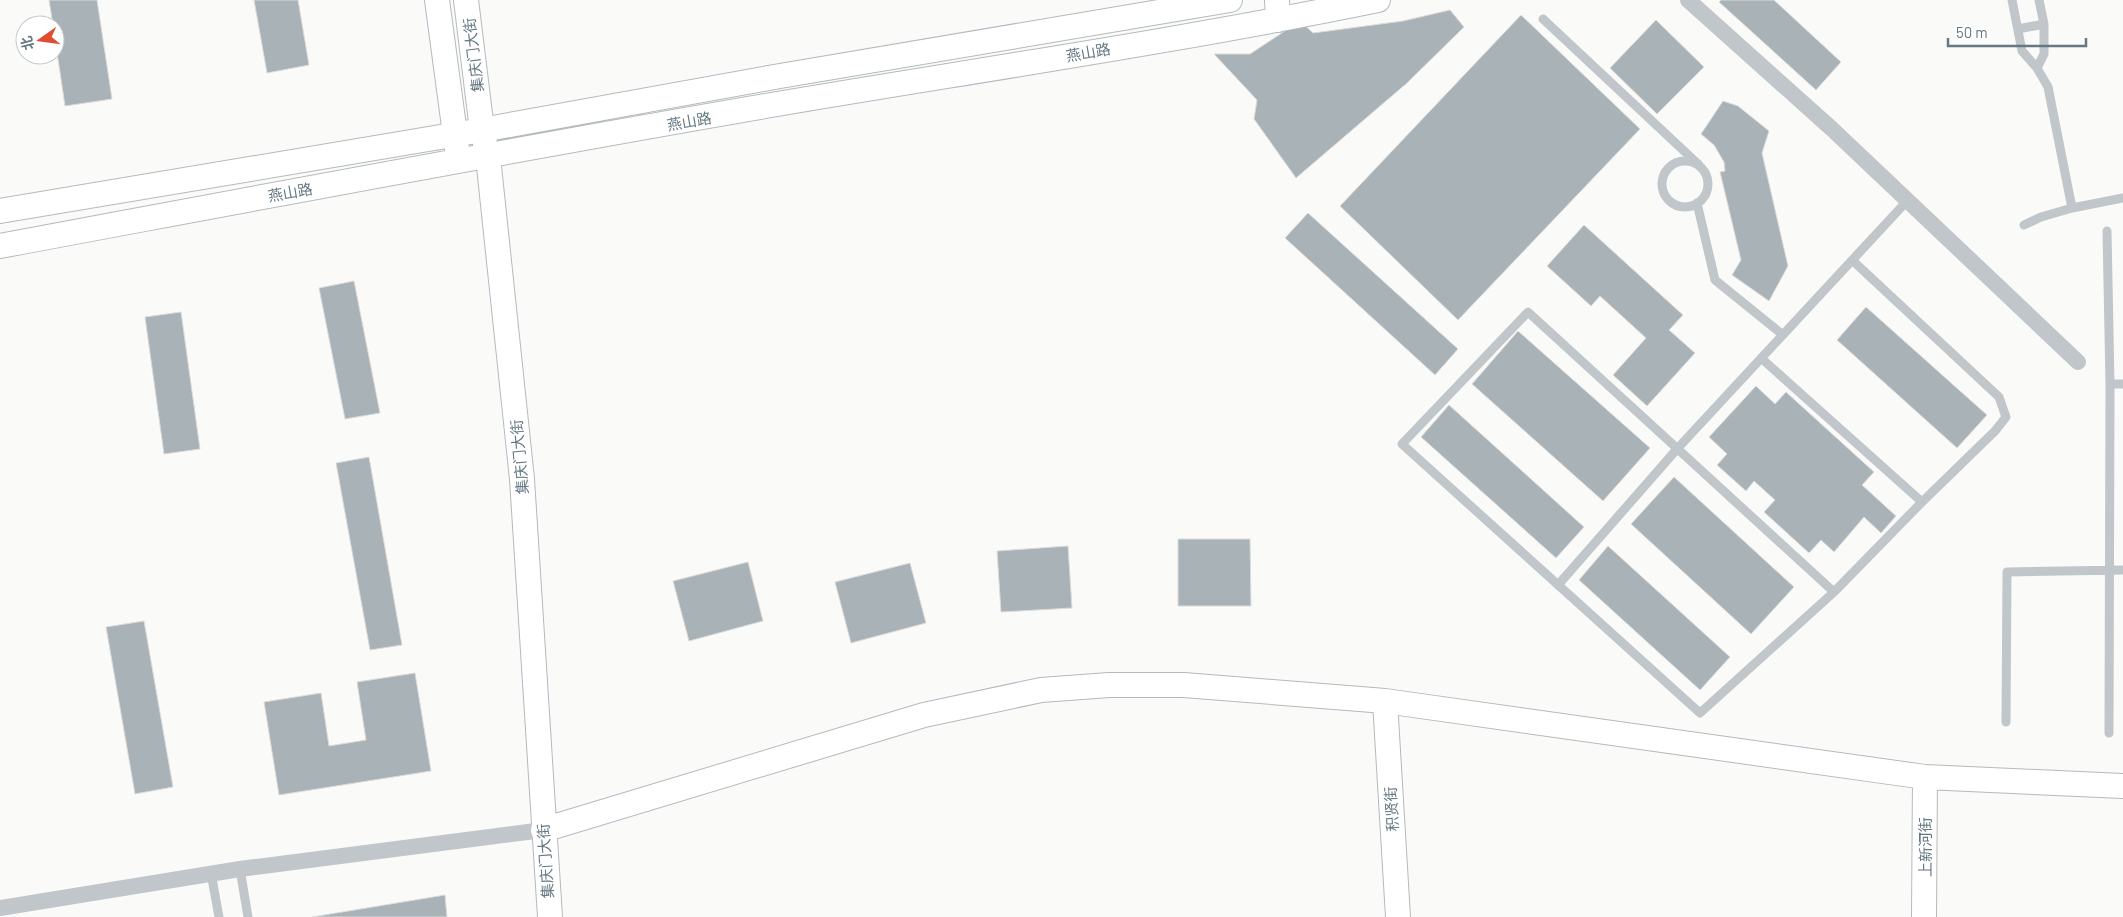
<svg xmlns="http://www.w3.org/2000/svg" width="2123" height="917" viewBox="0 0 2123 917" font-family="Barlow,'Noto Sans SC',sans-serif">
<rect width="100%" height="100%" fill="#fafaf8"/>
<path fill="#a8b2b7" stroke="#dcdcda" d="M 49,0 L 97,0 L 112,99 L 65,106 L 55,39 L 55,25 L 53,25 Z
M 254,0 L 298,0 L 309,65 L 267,73 Z
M 1721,0 L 1774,0 L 1841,62 L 1816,90 L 1719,2 Z
M 1450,10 L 1464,27 L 1407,83 L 1296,178 L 1254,119 L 1257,100 L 1214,54 L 1250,54 L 1300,21 L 1313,33 L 1403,21 Z
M 1521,15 L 1640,129 L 1458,320 L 1340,206 Z
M 1656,20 L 1704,67 L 1657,114 L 1610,68 Z
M 1723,101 L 1738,106 L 1769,131 L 1762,153 L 1788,266 L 1769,301 L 1732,275 L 1741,260 L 1720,172 L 1725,171 L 1724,162 L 1714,145 L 1701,134 Z
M 1308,213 L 1458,349 L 1435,375 L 1285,238 Z
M 1584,225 L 1683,315 L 1669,330 L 1695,353 L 1647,406 L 1613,375 L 1646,338 L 1600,296 L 1591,306 L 1547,266 Z
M 354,281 L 380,413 L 345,419 L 319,288 Z
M 1866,307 L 1987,415 L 1957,448 L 1837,340 Z
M 181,312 L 200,449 L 164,454 L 145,317 Z
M 1518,331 L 1650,448 L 1603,501 L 1472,384 Z
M 1756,386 L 1775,404 L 1786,392 L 1874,472 L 1862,485 L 1896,516 L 1881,533 L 1864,517 L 1834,552 L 1821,540 L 1809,553 L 1764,512 L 1775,500 L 1754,481 L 1746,491 L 1717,465 L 1727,454 L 1709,437 Z
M 1449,405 L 1584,527 L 1556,558 L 1421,437 Z
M 369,457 L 402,645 L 370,650 L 336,463 Z
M 1674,477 L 1794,587 L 1751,634 L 1631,524 Z
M 1178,539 L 1250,539 L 1251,606 L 1178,606 Z
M 1068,546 L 1072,608 L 1001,612 L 997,551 Z
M 1608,546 L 1730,657 L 1700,690 L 1579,580 Z
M 748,562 L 763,621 L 689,641 L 673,581 Z
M 910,563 L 926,623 L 851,643 L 835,582 Z
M 144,621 L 173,787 L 135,794 L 106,627 Z
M 415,673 L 431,771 L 279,795 L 264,702 L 321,693 L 329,746 L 366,740 L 357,682 Z
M 445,895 L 447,917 L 312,917 Z"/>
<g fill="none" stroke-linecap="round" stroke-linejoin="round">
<defs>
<path id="secondary" d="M 437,0 L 457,149
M 466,0 L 482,130 L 488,157 L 522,479 L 550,917
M 1277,0 L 1278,20
M 0,211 L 482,130 L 780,76 L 1230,0
M 0,246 C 263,197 525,147 789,102 C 985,69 1183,40 1378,0
M 1385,701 L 1398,917
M 543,830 L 924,715 L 1041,690 L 1109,685 L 1184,685 L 1385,701 L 1925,777 L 2123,786
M 1924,917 L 1925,777"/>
</defs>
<use href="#secondary" stroke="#b3babe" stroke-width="26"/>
<path stroke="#c1c6ca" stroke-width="9" d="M 2012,0 L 2022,51 L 2037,68 L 2048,87 L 2072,208 L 2123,198
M 1543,19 L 1699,165
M 2018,29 L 2044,24 L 2039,0
M 2037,68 L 2044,54 L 2044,24
M1662 184a23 23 0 1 1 46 0a23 23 0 1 1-46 0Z
M 1697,203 L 1715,280 L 1783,335
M 2024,225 L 2041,217 L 2072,208
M 2107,231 L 2110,384
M 1528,312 L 1834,592 L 1700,713 L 1402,444 Z
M 1761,358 L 1922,502
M 1558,585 L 1677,449 L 1907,201
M 1834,592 L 1922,502 L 1995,431 L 2006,417 L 1999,397 L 1852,260
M 2006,722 L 2007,572 L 2123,570
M 2109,733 L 2110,384 L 2123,384
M 240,869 L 248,917
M 211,873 L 219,917"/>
<path stroke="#c1c6ca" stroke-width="16" d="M 1688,0 L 1832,129 L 2078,362
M 0,908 L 240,869 L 543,830"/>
<use href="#secondary" stroke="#fff" stroke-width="24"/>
</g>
<g text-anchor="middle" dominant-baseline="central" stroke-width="5" stroke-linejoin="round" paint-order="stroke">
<g font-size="15" fill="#657882" stroke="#fff">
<text transform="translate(1088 52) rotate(-10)">燕山路</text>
<text transform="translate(473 55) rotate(-97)">集庆门大街</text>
<text transform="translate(689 121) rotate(-10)">燕山路</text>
<text transform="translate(290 192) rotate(-10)">燕山路</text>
<text transform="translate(519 457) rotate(-95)">集庆门大街</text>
<text transform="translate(1391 809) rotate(-93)">积贤街</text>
<text transform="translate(1925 847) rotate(-90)">上新河街</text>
<text transform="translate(545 861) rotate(-94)">集庆门大街</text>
</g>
</g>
<g transform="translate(40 40) rotate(256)"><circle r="24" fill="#ffffff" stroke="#c1c9cd"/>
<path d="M0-4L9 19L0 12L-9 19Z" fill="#e14c31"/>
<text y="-8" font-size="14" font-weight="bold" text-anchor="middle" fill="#657882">北</text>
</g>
<path d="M1948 38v8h138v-8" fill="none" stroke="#657882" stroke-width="2.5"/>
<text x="1956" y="38" font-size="15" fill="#657882" stroke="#ffffff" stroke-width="4" paint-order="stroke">50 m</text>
</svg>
